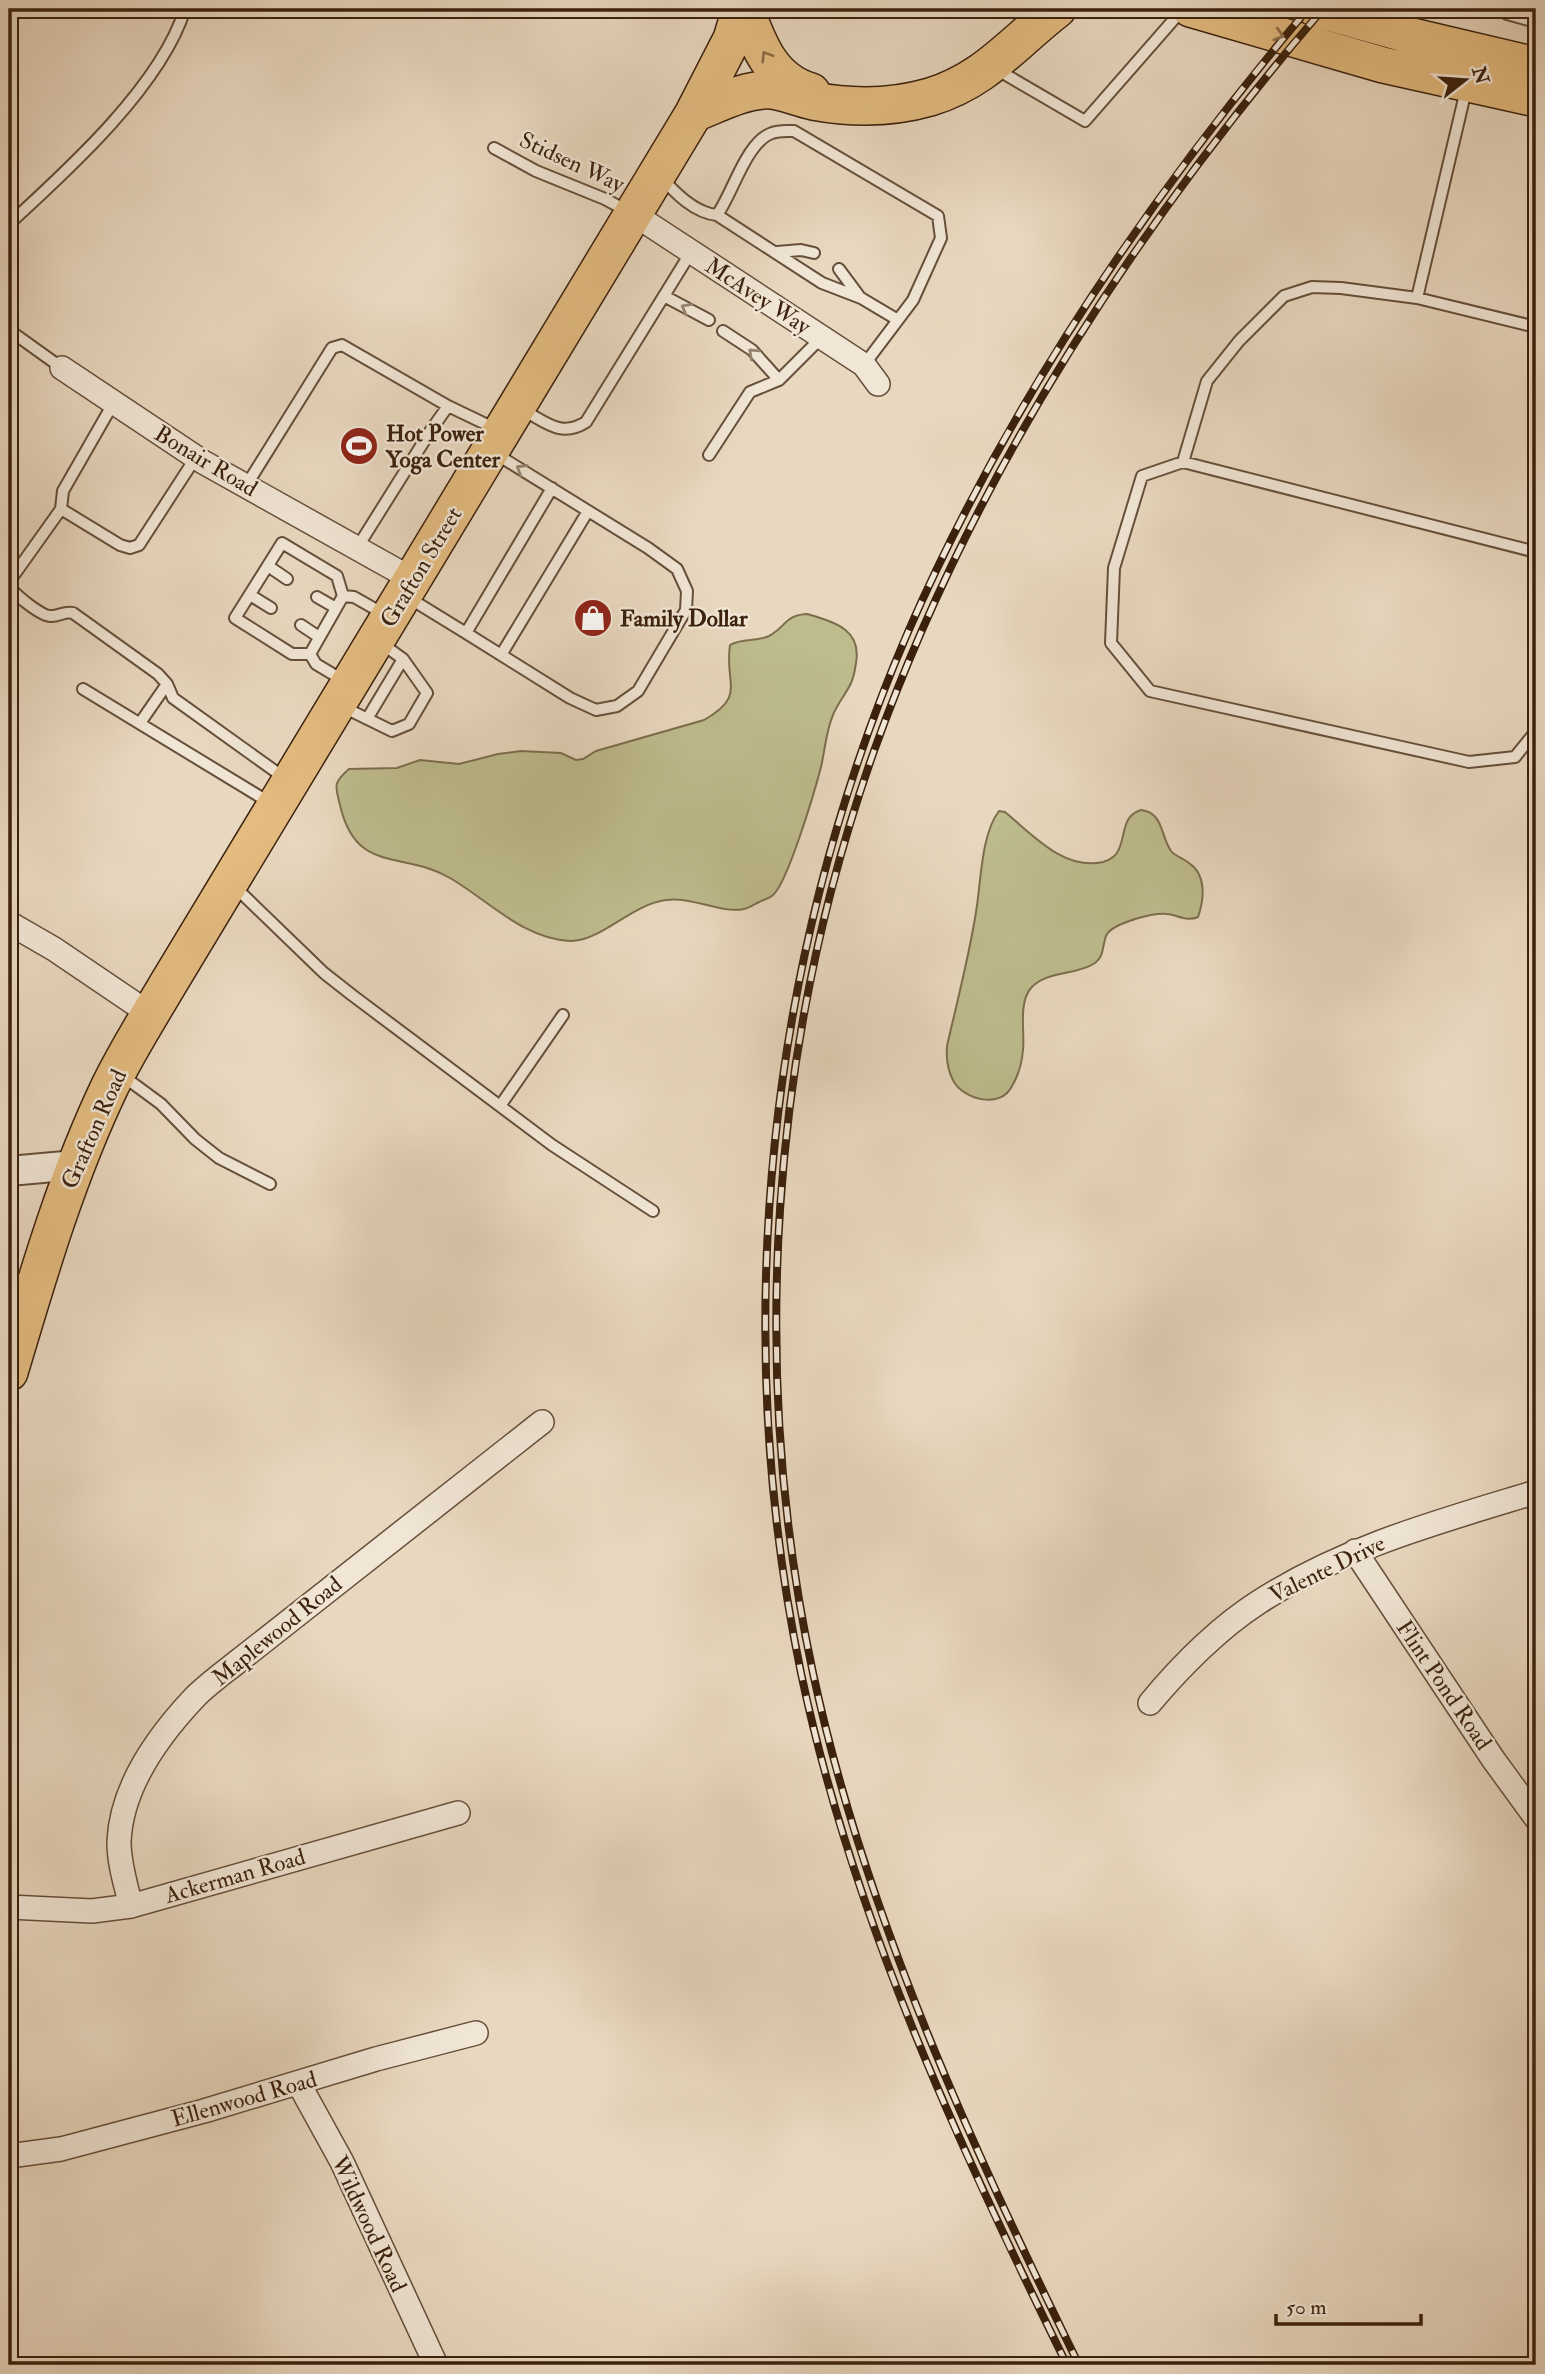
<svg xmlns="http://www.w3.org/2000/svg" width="1545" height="2374" viewBox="0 0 1545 2374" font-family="'IM FELL Double Pica',serif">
<rect width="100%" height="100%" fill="#e9d8c0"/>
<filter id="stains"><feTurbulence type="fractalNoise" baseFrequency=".00286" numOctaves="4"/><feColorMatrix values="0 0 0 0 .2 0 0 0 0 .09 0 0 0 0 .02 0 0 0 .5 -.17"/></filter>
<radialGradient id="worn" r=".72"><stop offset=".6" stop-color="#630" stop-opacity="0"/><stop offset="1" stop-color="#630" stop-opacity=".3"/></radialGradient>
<path fill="#bebc8d" stroke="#7c6e4d" stroke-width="2" d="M 807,614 C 834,622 862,629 856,663 C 855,670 854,677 851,683 C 846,694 837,704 833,715 C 826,731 825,750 821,767 C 815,790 788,882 773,895 C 770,898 763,900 759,902 C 755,904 749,908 744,909 C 721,914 692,896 666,900 C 632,904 600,942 570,941 C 523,939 488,900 450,878 C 402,850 356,875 340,805 C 335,785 333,783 349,769 L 397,768 L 420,760 L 459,764 L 498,754 L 521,751 L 561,753 L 576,760 L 583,759 L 596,751 L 704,720 C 747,696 724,684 730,645 C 742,638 757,642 769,636 C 786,627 785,615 807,614 Z
M 1141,810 C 1164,813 1160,835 1171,851 C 1175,856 1184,859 1189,863 C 1207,875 1204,900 1198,917 C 1187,922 1178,915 1167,914 C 1157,913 1145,916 1135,919 C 1127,922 1112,926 1107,934 C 1102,943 1105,956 1095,963 C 1076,976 1047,970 1031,988 C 1018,1003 1025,1032 1023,1050 C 1022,1062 1018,1076 1012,1086 C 1001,1109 965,1100 954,1082 C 947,1070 946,1059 947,1046 C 957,1002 969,957 976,912 C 981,883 981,834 999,811 L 1005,812 C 1032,834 1064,871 1103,862 C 1110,860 1116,857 1119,849 C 1126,833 1122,816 1141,810 Z"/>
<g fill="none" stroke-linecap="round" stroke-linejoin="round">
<defs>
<path id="service" d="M 1500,9 L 1507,14 L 1536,22
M 996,69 L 1085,121 L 1183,9
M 1466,90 L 1417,298 L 1536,327
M 494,148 L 536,171 L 605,199 L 629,212
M 662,178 C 676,194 695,213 717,215 C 733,193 746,142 772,133 C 779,130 788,131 794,131 L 938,216 L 941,238 L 913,300 L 864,365
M 717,215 L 822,283 L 861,298 L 898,320
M 9,224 C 68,170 161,86 185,9
M 777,252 L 801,250 L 814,253
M 839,269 L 859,296
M 664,296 L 709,320
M 9,330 L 62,368
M 723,331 L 752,350 L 779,380
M 523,410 C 546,422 561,438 586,422 L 691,252
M 709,455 L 750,392 L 779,380 L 822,337
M 1183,462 L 1207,381 L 1239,341 L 1284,296 L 1312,287 L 1341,288 L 1417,298
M 246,486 L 332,348 L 342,345 L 448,406 L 496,429
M 61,509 L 120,545 L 130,548 L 139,545 L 196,457
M 357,548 L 431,430 L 448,406
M 1536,552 L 1183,462 L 1142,476 L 1114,568 L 1111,643 L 1150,691 L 1469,762 L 1515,757 L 1536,731
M 268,566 L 287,579
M 9,582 L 61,509 L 63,491 L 114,402
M 9,586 C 14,594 42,617 51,616 C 60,616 64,611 73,613 L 158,674 L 167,684 L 173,698 L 286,779
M 250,595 L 271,608
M 317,597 L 336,608
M 409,598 L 466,633 L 552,488
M 301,625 L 319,637
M 466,633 L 570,698 L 596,710 L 617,706 L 638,691 L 686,610 L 687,591 L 677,569 L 648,548 L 496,454
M 310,654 L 292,654 L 235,618 L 282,543 L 337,576 L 343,596
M 501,655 L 588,511
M 346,682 L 316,664 L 310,654 L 343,596 L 354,597 L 384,614
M 83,689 L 272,804
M 341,706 L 392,731 L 409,724 L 427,693 L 403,659 L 381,643
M 367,719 L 403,659
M 140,723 L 167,684
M 235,887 L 324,973 L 352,995 L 552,1145 L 653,1211
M 123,1076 L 161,1104 L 195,1139 L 219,1158 L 270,1184
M 500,1106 L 563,1015"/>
<path id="minor" d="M 632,213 L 864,365 L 878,384
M 62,368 L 203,462 L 412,579
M 9,923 L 54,949 L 150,1014
M 1355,1551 L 1493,1759 L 1536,1818
M 1150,1703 C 1180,1667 1220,1627 1259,1602 C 1344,1547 1441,1521 1536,1492
M 131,1906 C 126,1886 119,1864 119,1842 C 121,1787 159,1735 195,1697 C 209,1683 226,1671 241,1659 L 542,1422
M 9,1907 L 92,1911 L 131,1906 L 458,1813
M 299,2084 L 342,2162 L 436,2365
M 9,2156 L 61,2149 L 204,2111 L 376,2059 L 476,2033"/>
<path id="tertiary" d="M 9,1171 L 76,1165"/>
<path id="primary" d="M 1190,9 L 1383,65 L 1536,99
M 1315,9 L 1404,34 L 1536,65"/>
<path id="trunk" d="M 745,9 C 758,44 771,81 811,92
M 694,113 C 717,104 747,88 772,90 C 786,92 799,98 813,101 C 851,108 892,108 930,97 C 986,80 1014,42 1057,9
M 9,1372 C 38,1275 66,1178 110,1086 C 127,1051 148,1018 168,984 L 694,113 L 732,39 L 741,9"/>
</defs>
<use href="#service" stroke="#664f3a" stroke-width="14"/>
<use href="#minor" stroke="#664f3a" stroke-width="26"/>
<use href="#tertiary" stroke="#664f3a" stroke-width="32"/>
<use href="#primary" stroke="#3b210d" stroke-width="38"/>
<use href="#trunk" stroke="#3b210d" stroke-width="40"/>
<use href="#service" stroke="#f1e6d6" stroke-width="10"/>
<use href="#minor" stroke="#f1e6d6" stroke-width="23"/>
<use href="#tertiary" stroke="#f1e6d6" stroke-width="28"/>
<use href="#primary" stroke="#e4bc80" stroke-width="35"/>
<use href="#trunk" stroke="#e4bc80" stroke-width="37"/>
<defs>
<path id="rail" d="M 1067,2365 C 958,2144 852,1916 801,1673 C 729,1326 767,958 908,632 C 1007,405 1148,198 1308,9
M 1079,2365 C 971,2144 865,1916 813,1673 C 748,1369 770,1044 874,751 C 972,477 1135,228 1323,9"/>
</defs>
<use href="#rail" stroke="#3b210d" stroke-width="8"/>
<use href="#rail" stroke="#f1e6d6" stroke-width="5" stroke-dasharray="16" stroke-linecap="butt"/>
</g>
<defs><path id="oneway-chevron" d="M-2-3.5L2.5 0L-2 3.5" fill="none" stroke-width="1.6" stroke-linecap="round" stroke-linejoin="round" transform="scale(1.75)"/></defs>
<g stroke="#906e46">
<use href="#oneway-chevron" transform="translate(1279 35) rotate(16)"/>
<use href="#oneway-chevron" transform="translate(766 56) rotate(-122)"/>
</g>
<g stroke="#968472">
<use href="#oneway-chevron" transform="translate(686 308) rotate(-151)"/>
<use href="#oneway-chevron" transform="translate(753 353) rotate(-137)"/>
<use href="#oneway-chevron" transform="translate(521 469) rotate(-149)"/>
</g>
<defs>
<symbol id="stadium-disc" viewBox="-11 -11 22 22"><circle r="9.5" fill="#8f2418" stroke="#f1e6d6"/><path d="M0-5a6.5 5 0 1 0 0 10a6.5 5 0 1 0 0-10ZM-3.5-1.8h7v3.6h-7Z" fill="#fff"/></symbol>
<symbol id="shop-disc" viewBox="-11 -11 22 22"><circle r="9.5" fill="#8f2418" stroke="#f1e6d6"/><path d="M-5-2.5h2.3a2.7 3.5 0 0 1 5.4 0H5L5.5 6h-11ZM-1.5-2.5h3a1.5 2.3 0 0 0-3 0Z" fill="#fff"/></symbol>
</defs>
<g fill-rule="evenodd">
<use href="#stadium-disc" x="337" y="424" width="44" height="44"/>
<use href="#shop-disc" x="571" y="596" width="44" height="44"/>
</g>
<g text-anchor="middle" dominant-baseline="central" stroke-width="5" stroke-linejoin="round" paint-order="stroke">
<g font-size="23" fill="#3b210d" stroke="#f1e6d6">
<text transform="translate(572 162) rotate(25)">Stidsen Way</text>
<text transform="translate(758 296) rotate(33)">McAvey Way</text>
<text transform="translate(206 461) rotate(31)">Bonair Road</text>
<text transform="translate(421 567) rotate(-59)">Grafton Street</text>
<text transform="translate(94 1129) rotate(-66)">Grafton Road</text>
<text transform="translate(1327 1569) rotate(-26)">Valente Drive</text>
<text transform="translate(277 1631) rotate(-39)">Maplewood Road</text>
<text transform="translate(1444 1685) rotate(56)">Flint Pond Road</text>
<text transform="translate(235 1876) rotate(-16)">Ackerman Road</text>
<text transform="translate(244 2099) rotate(-16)">Ellenwood Road</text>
<text transform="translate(369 2224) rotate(65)">Wildwood Road</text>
</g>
<g font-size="23" font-weight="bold" fill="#3b210d" stroke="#f1e6d6" text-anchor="start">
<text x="386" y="433">Hot Power<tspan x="386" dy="26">Yoga Center</tspan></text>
<text x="620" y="618">Family Dollar</text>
</g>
</g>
<rect width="1545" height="2374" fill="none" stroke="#e9d8c0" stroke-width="35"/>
<rect x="10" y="10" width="1524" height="2353" fill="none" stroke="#3b210d" stroke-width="3.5"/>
<rect x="18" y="18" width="1510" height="2339" fill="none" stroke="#3b210d" stroke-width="2"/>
<g transform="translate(1465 80) rotate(73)" stroke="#f1e6d6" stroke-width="5" paint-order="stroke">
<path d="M0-5L12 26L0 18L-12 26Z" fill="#3b210d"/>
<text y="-10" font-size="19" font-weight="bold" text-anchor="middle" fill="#3b210d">N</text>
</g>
<path d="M1276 2314v10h145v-10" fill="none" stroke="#3b210d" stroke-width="3.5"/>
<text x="1286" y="2314" font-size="21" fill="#3b210d" stroke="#f1e6d6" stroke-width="5" paint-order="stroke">50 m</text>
<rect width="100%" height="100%" filter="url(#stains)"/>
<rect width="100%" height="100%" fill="url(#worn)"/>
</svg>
